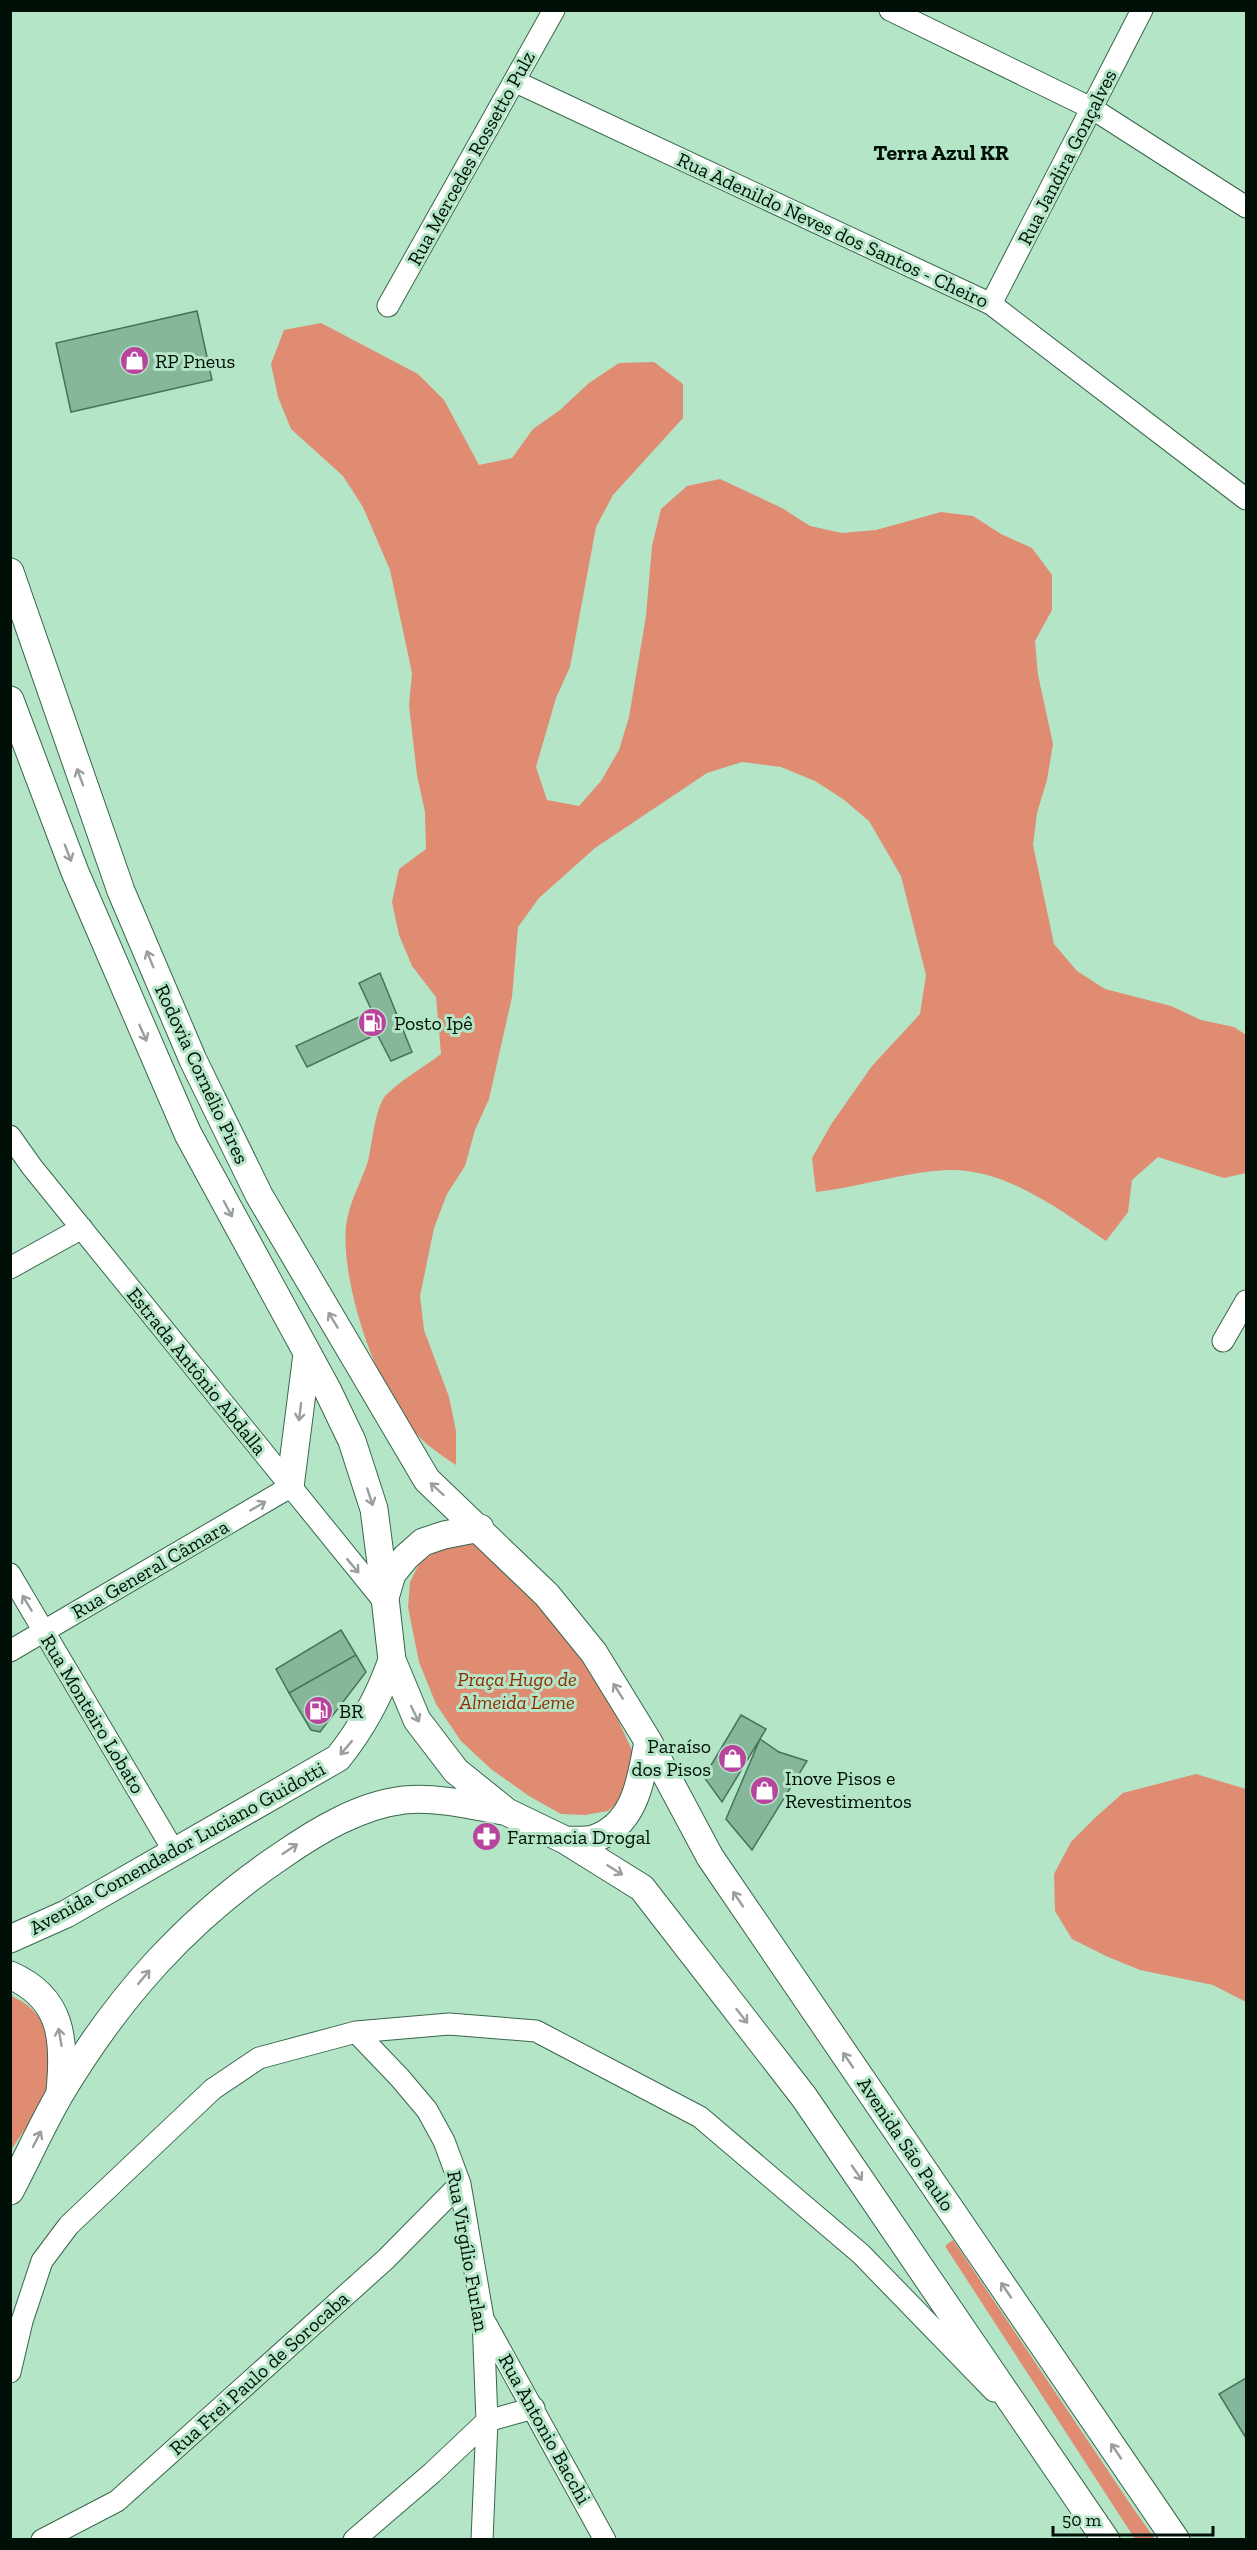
<svg xmlns="http://www.w3.org/2000/svg" width="1257" height="2550" viewBox="0 0 1257 2550" font-family="'Zilla Slab',serif">
<rect width="100%" height="100%" fill="#b3e5c6"/>
<path fill="#e08c73" d="M 321,323 L 418,374 L 444,400 L 479,465 L 512,458 L 533,429 L 560,410 L 589,383 L 619,363 L 654,362 L 683,384 L 683,418 L 613,495 L 596,527 L 570,667 L 556,698 L 536,767 L 547,800 L 579,806 L 601,781 L 619,750 L 629,717 L 646,616 L 652,546 L 661,509 L 687,486 L 720,479 L 782,508 L 810,526 L 842,533 L 876,530 L 941,512 L 973,516 L 1001,534 L 1032,548 L 1052,575 L 1052,610 L 1035,641 L 1038,675 L 1053,744 L 1047,780 L 1037,813 L 1033,845 L 1054,944 L 1077,971 L 1105,989 L 1171,1006 L 1201,1020 L 1234,1027 L 1246,1035 L 1246,1173 L 1224,1178 L 1158,1157 L 1132,1180 L 1128,1212 L 1106,1241 C 1061,1211 1006,1168 948,1170 C 904,1172 860,1187 816,1192 L 812,1158 L 832,1123 L 872,1066 L 920,1014 L 926,975 L 901,876 L 869,821 L 843,799 L 815,781 L 781,767 L 742,762 L 707,773 L 595,848 L 539,898 L 518,927 L 512,997 L 489,1099 L 475,1130 L 465,1166 L 447,1194 L 434,1228 L 420,1296 L 424,1330 L 449,1397 L 456,1431 L 456,1465 C 436,1452 419,1440 405,1420 C 373,1375 341,1281 346,1226 C 349,1202 361,1183 368,1161 C 372,1145 375,1107 386,1095 C 401,1080 424,1067 441,1054 L 436,997 L 412,966 L 399,935 L 392,902 L 399,869 L 426,849 L 425,812 L 417,775 L 409,705 L 412,673 L 390,570 L 363,507 L 343,476 L 291,429 L 278,397 L 271,364 L 284,330 Z
M 465,1541 L 493,1552 L 577,1645 L 609,1700 L 635,1757 L 627,1795 L 608,1811 L 585,1815 L 561,1814 L 529,1796 L 491,1769 L 461,1741 L 436,1704 L 419,1662 L 408,1607 L 410,1582 L 420,1562 L 444,1546 Z
M 1196,1774 L 1246,1789 L 1246,2002 L 1213,1985 L 1140,1970 L 1106,1956 L 1072,1939 L 1055,1911 L 1054,1874 L 1071,1842 L 1097,1816 L 1123,1793 Z
M 11,1996 C 30,2004 40,2015 48,2034 C 68,2077 34,2115 11,2150 Z
M 953,2240 L 1133,2508 L 1155,2539 L 1135,2539 L 945,2246 Z"/>
<path fill="#87b79a" stroke="#467459" stroke-width="1.5" d="M 197,311 L 212,380 L 71,412 L 56,343 Z
M 380,973 L 412,1052 L 391,1061 L 377,1034 L 307,1067 L 296,1046 L 372,1011 L 359,983 Z
M 341,1630 L 356,1655 L 289,1693 L 276,1669 Z
M 356,1655 L 366,1672 L 320,1732 L 311,1730 L 289,1693 Z
M 741,1715 L 766,1729 L 722,1802 L 704,1777 Z
M 760,1739 L 779,1752 L 807,1761 L 752,1850 L 726,1819 Z
M 1246,2378 L 1246,2438 L 1219,2394 Z"/>
<g fill="none" stroke-linecap="round" stroke-linejoin="round">
<defs>
<path id="minor" d="M 890,10 L 1093,109 L 1246,207
M 514,81 L 991,304 L 1246,499
M 991,304 L 1142,10
M 388,306 L 554,10
M 10,1136 L 32,1167 L 386,1604
M 10,1268 L 82,1228
M 1223,1341 L 1246,1301
M 10,1574 L 175,1853
M 10,1651 L 290,1487
M 356,2032 L 400,2078 L 427,2110 L 444,2141 L 460,2184 L 483,2318 L 487,2421 L 482,2540
M 485,2322 L 605,2540
M 10,2372 L 22,2321 L 42,2261 L 69,2225 L 213,2089 L 259,2058 L 356,2032 L 449,2024 L 536,2031 L 700,2117 L 861,2254 L 994,2391
M 42,2540 L 117,2501 L 386,2259 L 460,2184
M 354,2540 L 432,2473 L 487,2421 L 534,2408"/>
<path id="major" d="M 10,572 L 121,891 L 193,1060 L 259,1195 L 427,1480 L 547,1595 L 594,1653 L 648,1741 L 710,1857 L 1176,2540
M 10,700 L 75,872 L 188,1134 L 328,1391 L 352,1441 L 374,1509 L 385,1594
M 290,1487 L 307,1354
M 480,1528 L 444,1535 L 423,1542 L 406,1557 L 392,1574 L 385,1598 L 392,1660 L 417,1720 L 456,1771 L 507,1812 L 565,1840 L 642,1888 L 804,2097 L 1106,2540
M 565,1840 C 574,1840 585,1841 593,1839 C 636,1825 641,1779 648,1741
M 10,1939 L 66,1914 L 338,1758 C 363,1727 379,1697 392,1660
M 10,1975 C 63,1998 65,2040 60,2091
M 10,2191 C 27,2159 42,2125 60,2094 C 118,1997 187,1919 281,1856 C 317,1831 360,1805 404,1800 C 438,1797 470,1805 503,1811"/>
</defs>
<use href="#minor" stroke="#38664c" stroke-width="23"/>
<use href="#major" stroke="#38664c" stroke-width="29"/>
<use href="#minor" stroke="#fff" stroke-width="21"/>
<use href="#major" stroke="#fff" stroke-width="27"/>
</g>
<defs><path id="oneway-shaft" d="M-6 0H5M1.5-3L5.5 0L1.5 3" fill="none" stroke-width="1.6" stroke-linecap="round" stroke-linejoin="round" transform="scale(1.5)"/></defs>
<g stroke="#999f9b">
<use href="#oneway-shaft" transform="translate(80 777) rotate(-110)"/>
<use href="#oneway-shaft" transform="translate(68 853) rotate(69)"/>
<use href="#oneway-shaft" transform="translate(150 959) rotate(-112)"/>
<use href="#oneway-shaft" transform="translate(143 1033) rotate(66)"/>
<use href="#oneway-shaft" transform="translate(228 1209) rotate(62)"/>
<use href="#oneway-shaft" transform="translate(333 1320) rotate(-121)"/>
<use href="#oneway-shaft" transform="translate(300 1412) rotate(97)"/>
<use href="#oneway-shaft" transform="translate(437 1489) rotate(-138)"/>
<use href="#oneway-shaft" transform="translate(370 1497) rotate(72)"/>
<use href="#oneway-shaft" transform="translate(258 1506) rotate(-30)"/>
<use href="#oneway-shaft" transform="translate(353 1566) rotate(50)"/>
<use href="#oneway-shaft" transform="translate(27 1603) rotate(-121)"/>
<use href="#oneway-shaft" transform="translate(618 1691) rotate(-122)"/>
<use href="#oneway-shaft" transform="translate(415 1714) rotate(64)"/>
<use href="#oneway-shaft" transform="translate(346 1748) rotate(130)"/>
<use href="#oneway-shaft" transform="translate(290 1849) rotate(-34)"/>
<use href="#oneway-shaft" transform="translate(615 1870) rotate(32)"/>
<use href="#oneway-shaft" transform="translate(738 1899) rotate(-124)"/>
<use href="#oneway-shaft" transform="translate(144 1977) rotate(-50)"/>
<use href="#oneway-shaft" transform="translate(742 2016) rotate(52)"/>
<use href="#oneway-shaft" transform="translate(60 2037) rotate(-100)"/>
<use href="#oneway-shaft" transform="translate(848 2060) rotate(-124)"/>
<use href="#oneway-shaft" transform="translate(37 2139) rotate(-63)"/>
<use href="#oneway-shaft" transform="translate(857 2173) rotate(55)"/>
<use href="#oneway-shaft" transform="translate(1006 2290) rotate(-124)"/>
<use href="#oneway-shaft" transform="translate(1116 2451) rotate(-124)"/>
</g>
<defs>
<symbol id="shop-disc" viewBox="-11 -11 22 22"><circle r="9.5" fill="#b8449d" stroke="#b3e5c6"/><path d="M-5-2.5h2.3a2.7 3.5 0 0 1 5.4 0H5L5.5 6h-11ZM-1.5-2.5h3a1.5 2.3 0 0 0-3 0Z" fill="#fff"/></symbol>
<symbol id="fuel-disc" viewBox="-11 -11 22 22"><circle r="9.5" fill="#b8449d" stroke="#b3e5c6"/><path d="M-5.5-6h7V0h2V4h1.3V-2.5L3-4.5l.8-.8L6-3V5H2.5V1h-1V6h-7ZM-4.2-4.7v3.2H.2V-4.7Z" fill="#fff"/></symbol>
<symbol id="pharmacy-disc" viewBox="-11 -11 22 22"><circle r="9.5" fill="#b8449d" stroke="#b3e5c6"/><path d="M-2-6h4v4h4v4h-4v4h-4v-4h-4v-4h4Z" fill="#fff"/></symbol>
</defs>
<g fill-rule="evenodd">
<use href="#shop-disc" x="118" y="344" width="33" height="33"/>
<use href="#fuel-disc" x="356" y="1006" width="33" height="33"/>
<use href="#fuel-disc" x="302" y="1694" width="33" height="33"/>
<use href="#shop-disc" x="716" y="1742" width="33" height="33"/>
<use href="#shop-disc" x="748" y="1774" width="33" height="33"/>
<use href="#pharmacy-disc" x="470" y="1820" width="33" height="33"/>
</g>
<g text-anchor="middle" dominant-baseline="central" stroke-width="6" stroke-linejoin="round" paint-order="stroke">
<g font-size="20" fill="#011006" stroke="#b3e5c6">
<text transform="translate(1067 157) rotate(-63)">Rua Jandira Gonçalves</text>
<text transform="translate(471 158) rotate(-61)">Rua Mercedes Rossetto Pulz</text>
<text transform="translate(833 230) rotate(25)">Rua Adenildo Neves dos Santos - Cheiro</text>
<text transform="translate(202 1074) rotate(65)">Rodovia Cornélio Pires</text>
<text transform="translate(197 1371) rotate(51)">Estrada Antônio Abdalla</text>
<text transform="translate(150 1569) rotate(-30)">Rua General Câmara</text>
<text transform="translate(93 1714) rotate(59)">Rua Monteiro Lobato</text>
<text transform="translate(177 1848) rotate(-29)">Avenida Comendador Luciano Guidotti</text>
<text transform="translate(906 2144) rotate(56)">Avenida São Paulo</text>
<text transform="translate(468 2251) rotate(80)">Rua Virgílio Furlan</text>
<text transform="translate(259 2373) rotate(-42)">Rua Frei Paulo de Sorocaba</text>
<text transform="translate(545 2429) rotate(61)">Rua Antonio Bacchi</text>
</g>
<g font-size="20" fill="#011006" stroke="#b3e5c6" text-anchor="start">
<text x="155" y="361">RP Pneus</text>
<text x="394" y="1023">Posto Ipê</text>
<text x="339" y="1711">BR</text>
<text x="711" y="1746" text-anchor="end">Paraíso<tspan x="711" dy="23">dos Pisos</tspan></text>
<text x="785" y="1778">Inove Pisos e<tspan x="785" dy="23">Revestimentos</tspan></text>
<text x="507" y="1837">Farmacia Drogal</text>
</g>
<g font-size="20" font-style="italic" fill="#942a00" stroke="#b3e5c6">
<text x="517" y="1679">Praça Hugo de<tspan x="517" dy="23">Almeida Leme</tspan></text>
</g>
<g font-size="22" font-weight="bold" fill="#011006" stroke="#b3e5c6">
<text x="941" y="152">Terra Azul KR</text>
</g>
</g>
<rect width="1257" height="2550" fill="none" stroke="#011006" stroke-width="24"/>
<path d="M1053 2526v9h160v-9" fill="none" stroke="#011006" stroke-width="3"/>
<text x="1062" y="2526" font-size="18" fill="#011006" stroke="#b3e5c6" stroke-width="4.5" paint-order="stroke">50 m</text>
</svg>
